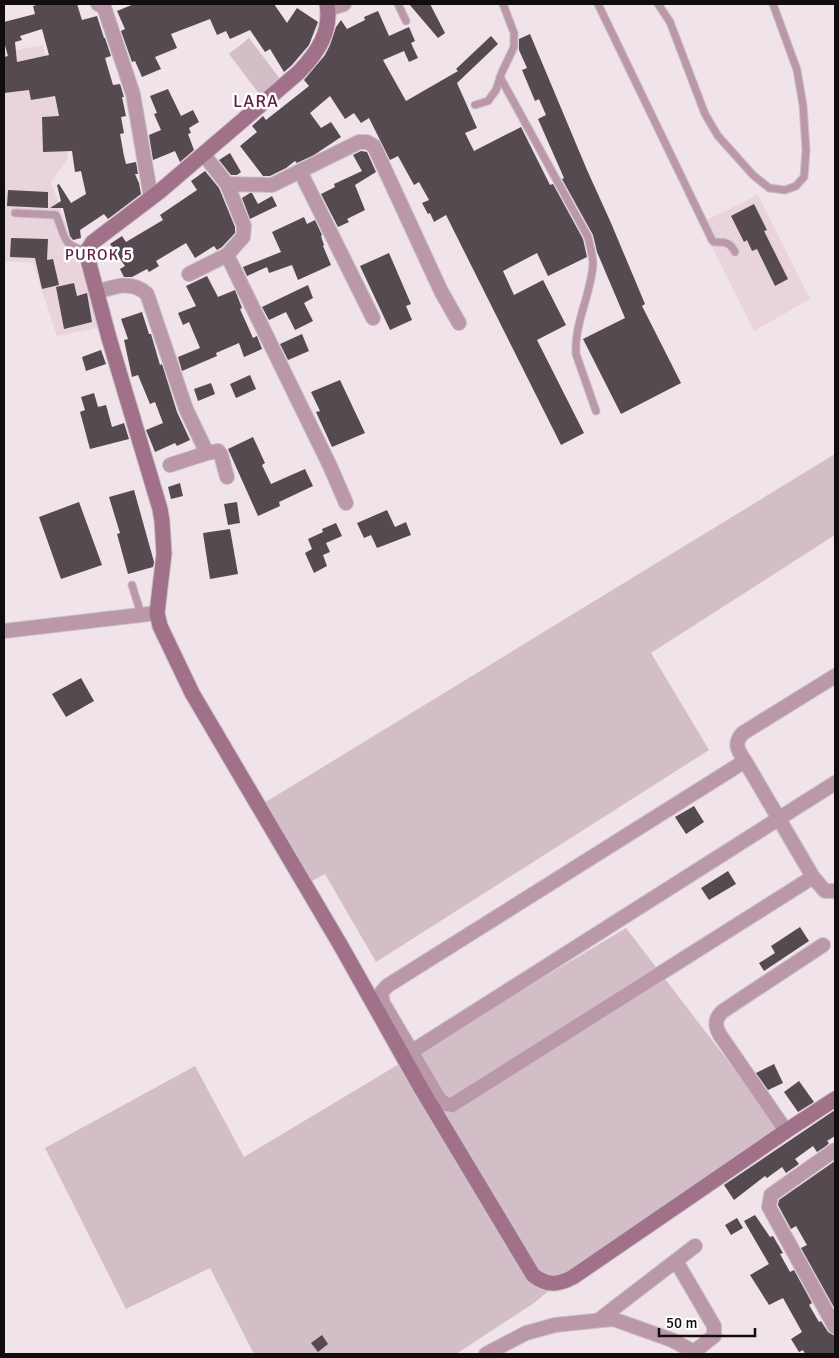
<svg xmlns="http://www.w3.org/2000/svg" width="839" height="1358" viewBox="0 0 839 1358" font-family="Signika,sans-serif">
<rect width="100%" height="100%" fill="#f0e3e9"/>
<path fill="#e9d4dd" d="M 43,45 L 68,158 L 51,182 L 101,327 L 57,336 L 33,263 L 4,261 L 4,52 Z
M 758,195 L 810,299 L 754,331 L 700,223 Z"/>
<path fill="#d3bec7" d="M 249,38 L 280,79 L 260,95 L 229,54 Z
M 835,454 L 835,535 L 651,653 L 709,750 L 376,962 L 325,874 L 310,882 L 264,803 Z
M 626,928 L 780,1129 L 570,1273 L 534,1303 L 456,1354 L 254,1354 L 210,1268 L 126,1309 L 45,1148 L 195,1066 L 244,1157 Z"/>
<path fill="#554a4f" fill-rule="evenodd" d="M 40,4 L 77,4 L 82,20 L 97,16 L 104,38 L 105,38 L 111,56 L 105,58 L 113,85 L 120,84 L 124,97 L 122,97 L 126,116 L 121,117 L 124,133 L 120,134 L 124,156 L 126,164 L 136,162 L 138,174 L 135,174 L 139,183 L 141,194 L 108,219 L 104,214 L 80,230 L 81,238 L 73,240 L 70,236 L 63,208 L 50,208 L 61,201 L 57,185 L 59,184 L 71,203 L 86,194 L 81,171 L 75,172 L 72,151 L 43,152 L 42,117 L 59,116 L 55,96 L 31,100 L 29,90 L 4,93 L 4,57 L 8,56 L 4,42 L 4,22 L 35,14 L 33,6 ZM 42,29 L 49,55 L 17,62 L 15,42 L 22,40 L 20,36 Z
M 134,4 L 274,4 L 287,23 L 297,8 L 318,22 L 309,45 L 292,65 L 284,72 L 270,49 L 265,52 L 250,30 L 230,39 L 226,31 L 217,35 L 210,19 L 171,34 L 177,48 L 155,57 L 161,69 L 142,77 L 135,61 L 132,62 L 121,31 L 125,29 L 117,11 Z
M 409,4 L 430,4 L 445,33 L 438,38 Z
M 378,11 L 389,36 L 409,27 L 415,41 L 411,43 L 418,58 L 409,62 L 404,51 L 383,60 L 406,101 L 458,71 L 456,69 L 491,36 L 498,44 L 457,83 L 477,128 L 465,133 L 474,151 L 521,127 L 550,185 L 553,184 L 583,239 L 587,257 L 548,276 L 537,253 L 503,271 L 514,295 L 543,280 L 566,325 L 537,340 L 584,433 L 561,445 L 446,215 L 434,222 L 430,213 L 428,214 L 422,203 L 429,200 L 419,182 L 414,185 L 398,156 L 390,160 L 369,118 L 361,123 L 354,113 L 345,119 L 330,96 L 310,113 L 321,128 L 331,122 L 341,137 L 314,155 L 297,163 L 295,161 L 286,168 L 270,176 L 263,176 L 240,146 L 257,132 L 252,126 L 263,116 L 266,120 L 309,86 L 304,80 L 325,55 L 330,45 L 336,27 L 341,20 L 347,29 L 365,20 L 364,17 Z
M 530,34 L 587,170 L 611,223 L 645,304 L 642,306 L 681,383 L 621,414 L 583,339 L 625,318 L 597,252 L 593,235 L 562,179 L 564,178 L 538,119 L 546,115 L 539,99 L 535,101 L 522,70 L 527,68 L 519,50 L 519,39 Z
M 168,89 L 181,116 L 193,110 L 199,122 L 189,128 L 191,133 L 188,134 L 194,150 L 180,162 L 175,151 L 153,160 L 149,135 L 161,130 L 154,114 L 157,113 L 150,96 Z
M 361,151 L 367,152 L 376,172 L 355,185 L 365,210 L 347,219 L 349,222 L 338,227 L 321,194 L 335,187 L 334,184 L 362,171 L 353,155 Z
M 230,153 L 241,172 L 237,175 L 231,175 L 219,160 Z
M 205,171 L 219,188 L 235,227 L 235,233 L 222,247 L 217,250 L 214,246 L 195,258 L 186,243 L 156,261 L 159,266 L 149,272 L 147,269 L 132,277 L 124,277 L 120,269 L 125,266 L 110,244 L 122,236 L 126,242 L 163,220 L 160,215 L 197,190 L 191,181 Z
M 8,190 L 48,192 L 48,208 L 7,206 Z
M 250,193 L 252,193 L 258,204 L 272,196 L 277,206 L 250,219 L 242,198 Z
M 754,204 L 767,230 L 764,231 L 788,279 L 775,286 L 757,249 L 752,251 L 747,240 L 744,242 L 731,216 Z
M 304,217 L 307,224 L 315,220 L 322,235 L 321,236 L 324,245 L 323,246 L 331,265 L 298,280 L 292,265 L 269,273 L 267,267 L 247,276 L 243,267 L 281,252 L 272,232 Z
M 11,238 L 48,239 L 47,260 L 53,259 L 59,285 L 42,289 L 35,258 L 10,257 Z
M 389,253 L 411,304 L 406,306 L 412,320 L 390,330 L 360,266 Z
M 207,276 L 218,297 L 235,290 L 242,308 L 240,309 L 253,338 L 257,336 L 262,349 L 244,357 L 239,343 L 216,353 L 217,356 L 182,371 L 178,357 L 200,348 L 189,322 L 183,325 L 178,313 L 196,306 L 186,286 Z
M 74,283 L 77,296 L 87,293 L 92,322 L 64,329 L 56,287 Z
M 308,285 L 313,298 L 304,303 L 313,321 L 295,330 L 286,312 L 269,320 L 262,307 Z
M 142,312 L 149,334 L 151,334 L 160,365 L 162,364 L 177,412 L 190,440 L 177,446 L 175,443 L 155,452 L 146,430 L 163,423 L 155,402 L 150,404 L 138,375 L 132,377 L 124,340 L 128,339 L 121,319 Z
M 302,334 L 309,351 L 288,360 L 280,344 Z
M 101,350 L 106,364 L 86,371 L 82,357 Z
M 250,375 L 256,389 L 236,398 L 230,384 Z
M 340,380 L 365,433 L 332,447 L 316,412 L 320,411 L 311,392 Z
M 211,383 L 215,394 L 198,401 L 194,389 Z
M 94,393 L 98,407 L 106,405 L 112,427 L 124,423 L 129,439 L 90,449 L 80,412 L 85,410 L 81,397 Z
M 253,437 L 265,463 L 262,465 L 271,484 L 305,469 L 313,486 L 279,502 L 280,506 L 258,516 L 228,449 Z
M 180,483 L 183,496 L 171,499 L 168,487 Z
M 134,490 L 154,562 L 153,567 L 128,574 L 117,534 L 120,533 L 109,497 Z
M 79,502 L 102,565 L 61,579 L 39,517 Z
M 237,502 L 240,523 L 228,525 L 224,504 Z
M 387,510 L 395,527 L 406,522 L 411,535 L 377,548 L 371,535 L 364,538 L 357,523 Z
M 336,523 L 342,536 L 326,543 L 330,552 L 323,555 L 327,566 L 314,573 L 305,553 L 312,549 L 308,539 L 323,532 L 322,529 Z
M 230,529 L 238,574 L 210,579 L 203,533 Z
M 81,678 L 94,701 L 66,717 L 52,694 Z
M 694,806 L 704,822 L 686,834 L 675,817 Z
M 728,871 L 736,884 L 709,900 L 701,888 Z
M 800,927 L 809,941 L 764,971 L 759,963 L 775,953 L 771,946 Z
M 774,1064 L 783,1083 L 768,1090 L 756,1073 Z
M 799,1081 L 814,1102 L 798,1112 L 784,1092 Z
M 835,1110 L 835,1136 L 827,1141 L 829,1143 L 826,1146 L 817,1152 L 813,1146 L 795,1159 L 799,1164 L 786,1173 L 782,1167 L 767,1178 L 765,1176 L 734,1200 L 724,1185 Z
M 835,1161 L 835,1309 L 801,1248 L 807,1245 L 796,1226 L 791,1229 L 778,1205 L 779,1200 Z
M 755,1215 L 770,1237 L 773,1236 L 783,1253 L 780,1254 L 790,1272 L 794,1270 L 812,1303 L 809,1305 L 819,1322 L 821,1321 L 828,1332 L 835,1336 L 835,1354 L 805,1354 L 803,1350 L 799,1352 L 791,1339 L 802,1332 L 783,1298 L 769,1305 L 750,1275 L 769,1264 L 744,1221 Z
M 737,1218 L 743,1228 L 731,1235 L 725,1225 Z
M 322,1335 L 328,1344 L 318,1352 L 311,1343 Z"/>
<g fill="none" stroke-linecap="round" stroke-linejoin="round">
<defs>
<path id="lane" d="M 398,4 L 406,21
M 598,4 L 712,240 L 714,242 C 725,242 730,242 735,252
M 658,4 L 670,22 L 705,114 L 718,136 L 753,175 L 769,188 L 785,190 L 796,186 L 804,177 L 806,150 L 803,105 L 797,70 L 773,4
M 500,77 L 588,237 C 590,246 593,256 593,264 C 591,295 574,323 576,354 L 596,411
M 475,105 L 488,101 L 496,90 L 502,72 L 514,47 L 514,33 L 503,4
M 15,213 L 56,215 C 66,236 60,245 87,251
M 132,585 L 141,614"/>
<path id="street" d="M 98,4 L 104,7 L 133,94 L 151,198
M 328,9 L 344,4
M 204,155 L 227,184 L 244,226 L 243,237 L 227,255 L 330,466 L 346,503
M 300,171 L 373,318
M 227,184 L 272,185 L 359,142 L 367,142 L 374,146 L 441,291 L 459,323
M 189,274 L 227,255
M 97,292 C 115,286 132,280 147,294 L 186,409 L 207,453
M 170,465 L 207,453 L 218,451 L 221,455 L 227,477
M 4,631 L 157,613
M 835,676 L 743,733 C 733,743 738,751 745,761 L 387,986 L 381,993 L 383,1003 L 440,1100 L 446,1104 L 452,1105 L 813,877 L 825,891 L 835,891
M 745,761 L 813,877
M 411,1052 L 835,783
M 786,1131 L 720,1035 C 715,1026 714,1019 723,1011 L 823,945
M 835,1150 L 771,1195 L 769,1207 L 835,1327
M 676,1261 L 714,1326 L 714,1336 L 695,1351
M 600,1319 L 695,1246
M 486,1354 L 526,1333 L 555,1325 L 613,1319 L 672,1340 L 698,1354"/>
<path id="secondary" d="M 327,4 C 332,32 317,53 299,72 L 159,192 L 93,242 L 87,251 L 87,256 L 109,338 L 160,509 L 162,521 L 164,554 L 157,613 L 160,626 L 192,693 L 341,946 L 422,1090 L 533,1275 C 547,1286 558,1285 573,1277 L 786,1131 L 835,1099"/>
</defs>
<use href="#lane" stroke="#ccc1c6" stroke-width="9"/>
<use href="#street" stroke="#ccc1c6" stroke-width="16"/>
<use href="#secondary" stroke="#ccc1c6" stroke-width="17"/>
<use href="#lane" stroke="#ba98a8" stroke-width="7"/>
<use href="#street" stroke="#ba98a8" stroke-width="14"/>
<use href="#secondary" stroke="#a17189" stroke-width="15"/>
</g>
<g text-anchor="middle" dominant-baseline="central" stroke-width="5" stroke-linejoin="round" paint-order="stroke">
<g font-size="16" letter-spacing="1" fill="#612346" stroke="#fff">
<text x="99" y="255">PUROK 5</text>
</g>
<g font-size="18" letter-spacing="1" fill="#612346" stroke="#fff">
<text x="256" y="101">LARA</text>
</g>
</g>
<rect width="839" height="1358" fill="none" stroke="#110d0f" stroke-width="10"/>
<path d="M659 1328v8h96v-8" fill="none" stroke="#110d0f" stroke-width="2.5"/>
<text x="666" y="1328" font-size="15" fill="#110d0f" stroke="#ffffff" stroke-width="4" paint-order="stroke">50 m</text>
</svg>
